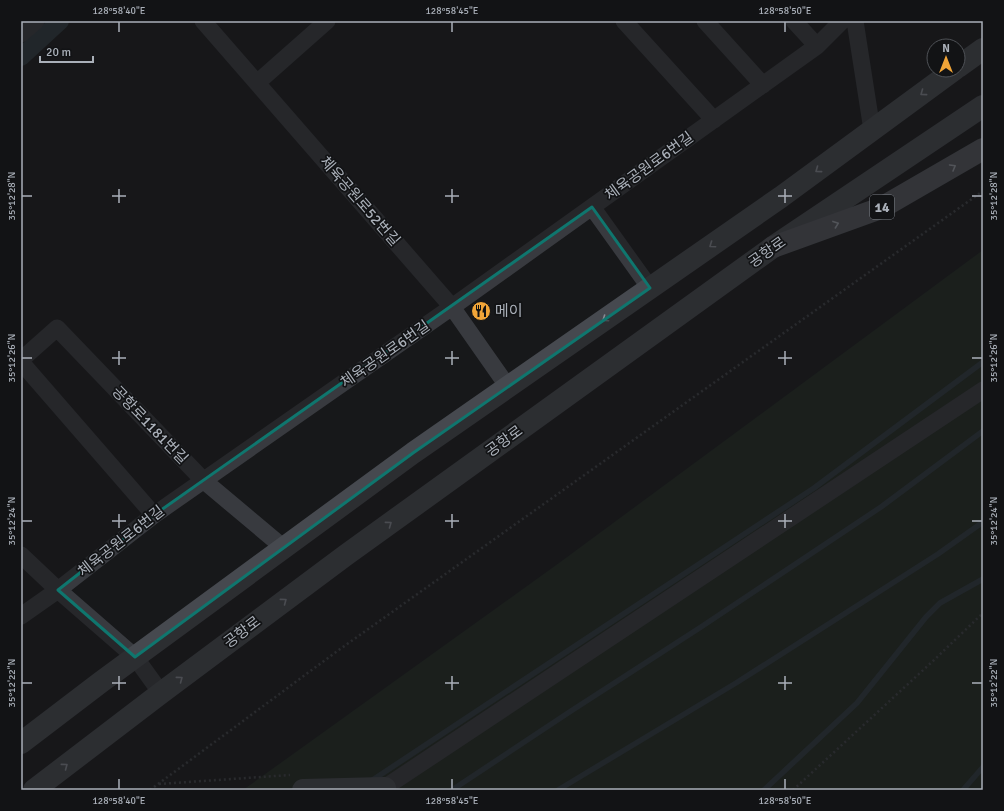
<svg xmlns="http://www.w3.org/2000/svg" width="1004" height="811" viewBox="0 0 1004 811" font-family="Signika,'Noto Sans KR',sans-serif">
<rect width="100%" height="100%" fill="#17181a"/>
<path fill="#1f2820" d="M 983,250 L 983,790 L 243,790 L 559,563 Z"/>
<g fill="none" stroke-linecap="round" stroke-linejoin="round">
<path stroke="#2d383e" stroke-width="5.5" d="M 371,781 L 814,488 L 983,362
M 452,790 L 571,711 L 701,627 L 881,507 L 983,431
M 558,790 L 736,683 L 938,554 L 983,522
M 764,790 L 857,703 L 926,617 L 940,603 L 983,579
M 963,790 L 983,767"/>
<path stroke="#2d383e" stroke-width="18" d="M 21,57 L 60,21"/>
<path stroke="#3e4146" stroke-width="2.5" stroke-dasharray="2 3" stroke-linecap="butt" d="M 159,784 L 290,775
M 150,790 L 336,652 L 983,191
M 793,790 L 933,661 L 983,613"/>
<path stroke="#383a3f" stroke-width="17" d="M 203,21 L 452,307 L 508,387
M 624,21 L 714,120
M 705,21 L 763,85
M 794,21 L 817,46
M 855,21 L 872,130
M 21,34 L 36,21
M 257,83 L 327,21
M 592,207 L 650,288
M 21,360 L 57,328 L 203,480 L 284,548
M 21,362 L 154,515
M 21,555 L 58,590 L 135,657 L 161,693
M 21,616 L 58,590 L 154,515 L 452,307 L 817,46 L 842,21
M 381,790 L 983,390"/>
<path stroke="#46494f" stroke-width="22" d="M 958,67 L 983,49
M 21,743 L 101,682 L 413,453 L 781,197 L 954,70
M 34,790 L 161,693 L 346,555 L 773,247 L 983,106
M 303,790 L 385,788"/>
<path stroke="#54575e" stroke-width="22" d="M 773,247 L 881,208 L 983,149"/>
</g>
<defs><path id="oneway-chevron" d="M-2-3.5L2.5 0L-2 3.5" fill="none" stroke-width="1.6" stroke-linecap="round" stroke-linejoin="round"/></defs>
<g stroke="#878c94">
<use href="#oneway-chevron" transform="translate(923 93) rotate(144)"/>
<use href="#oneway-chevron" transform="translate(818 170) rotate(144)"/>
<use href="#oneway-chevron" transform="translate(712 245) rotate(145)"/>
<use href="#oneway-chevron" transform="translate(605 319) rotate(145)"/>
<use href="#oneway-chevron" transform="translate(389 524) rotate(-36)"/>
<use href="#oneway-chevron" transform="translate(284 601) rotate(-37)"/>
<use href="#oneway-chevron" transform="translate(180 679) rotate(-37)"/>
<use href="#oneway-chevron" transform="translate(65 766) rotate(-37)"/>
</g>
<g stroke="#999ea7">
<use href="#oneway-chevron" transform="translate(953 167) rotate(-30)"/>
<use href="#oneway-chevron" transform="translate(836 224) rotate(-20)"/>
</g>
<path d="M0 0H1004V811H0ZM 592,207 L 650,288 L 413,453 L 135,657 L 58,590 L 154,515 Z" fill="#17181a" fill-opacity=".55" fill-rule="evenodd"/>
<path fill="none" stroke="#0f766e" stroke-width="3" stroke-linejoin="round" d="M 592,207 L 650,288 L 413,453 L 135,657 L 58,590 L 154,515 Z"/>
<path fill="none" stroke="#aab0b9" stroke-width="1.5" d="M 119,22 L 119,32M 452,22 L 452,32M 785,22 L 785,32M 119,189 L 119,203M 452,189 L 452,203M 785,189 L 785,203M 22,196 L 32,196M 112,196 L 126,196M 445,196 L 459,196M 778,196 L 792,196M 972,196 L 982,196M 119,351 L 119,365M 452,351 L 452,365M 785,351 L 785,365M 22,358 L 32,358M 112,358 L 126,358M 445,358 L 459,358M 778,358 L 792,358M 972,358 L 982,358M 119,514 L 119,528M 452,514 L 452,528M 785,514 L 785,528M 22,521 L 32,521M 112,521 L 126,521M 445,521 L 459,521M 778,521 L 792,521M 972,521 L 982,521M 119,676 L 119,690M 452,676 L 452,690M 785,676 L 785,690M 22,683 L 32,683M 112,683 L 126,683M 445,683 L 459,683M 778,683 L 792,683M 972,683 L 982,683M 119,779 L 119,789M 452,779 L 452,789M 785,779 L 785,789"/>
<defs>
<symbol id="restaurant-disc" viewBox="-11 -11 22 22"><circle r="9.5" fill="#f1a538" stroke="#121315"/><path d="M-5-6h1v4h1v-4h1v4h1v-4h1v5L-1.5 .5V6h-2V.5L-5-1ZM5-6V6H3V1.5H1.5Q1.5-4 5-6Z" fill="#111"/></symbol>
</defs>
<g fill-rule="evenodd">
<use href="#restaurant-disc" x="470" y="300" width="22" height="22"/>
</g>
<g text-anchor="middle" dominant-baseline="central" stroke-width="3.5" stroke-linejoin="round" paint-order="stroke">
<rect fill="#121315" stroke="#7c8188" stroke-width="1" x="870" y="195" width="24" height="24" rx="3"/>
<g font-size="14" font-weight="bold" fill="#aab0b9">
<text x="882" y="207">14</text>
</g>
<g font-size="15" fill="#aab0b9" stroke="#121315">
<text transform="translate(649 166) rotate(-36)">체육공원로6번길</text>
<text transform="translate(360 201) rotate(49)">체육공원로52번길</text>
<text transform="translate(767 252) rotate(-35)">공항로</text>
<text transform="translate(385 354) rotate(-35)">체육공원로6번길</text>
<text transform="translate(150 425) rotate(46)">공항로1181번길</text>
<text transform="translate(504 441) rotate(-36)">공항로</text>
<text transform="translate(121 541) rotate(-38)">체육공원로6번길</text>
<text transform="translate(242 632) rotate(-37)">공항로</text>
</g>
<g font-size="15" fill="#aab0b9" stroke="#121315" text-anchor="start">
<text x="495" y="311">메이</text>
</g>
</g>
<rect width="1004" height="811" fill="none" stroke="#121315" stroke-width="44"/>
<g transform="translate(946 58)"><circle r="19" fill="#121315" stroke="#4f5257"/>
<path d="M0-3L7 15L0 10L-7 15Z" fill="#f1a538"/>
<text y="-6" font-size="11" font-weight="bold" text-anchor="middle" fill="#aab0b9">N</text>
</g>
<path d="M40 56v6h53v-6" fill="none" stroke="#aab0b9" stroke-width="2"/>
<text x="46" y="56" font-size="12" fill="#aab0b9" stroke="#121315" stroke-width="3" paint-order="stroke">20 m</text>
<rect x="22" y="22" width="960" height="767" fill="none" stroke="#aab0b9" stroke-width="1.5"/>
<g font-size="10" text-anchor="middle" fill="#aab0b9">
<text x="119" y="14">128°58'40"E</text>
<text x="452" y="14">128°58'45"E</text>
<text x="785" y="14">128°58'50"E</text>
<text transform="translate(11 196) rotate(-90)" y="4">35°12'28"N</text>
<text transform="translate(993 196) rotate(-90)" y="4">35°12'28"N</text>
<text transform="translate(11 358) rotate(-90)" y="4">35°12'26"N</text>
<text transform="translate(993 358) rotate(-90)" y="4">35°12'26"N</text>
<text transform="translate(11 521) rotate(-90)" y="4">35°12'24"N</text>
<text transform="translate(993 521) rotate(-90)" y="4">35°12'24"N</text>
<text transform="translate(11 683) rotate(-90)" y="4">35°12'22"N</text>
<text transform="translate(993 683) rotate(-90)" y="4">35°12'22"N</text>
<text x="119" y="804">128°58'40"E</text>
<text x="452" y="804">128°58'45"E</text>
<text x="785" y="804">128°58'50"E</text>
</g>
</svg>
